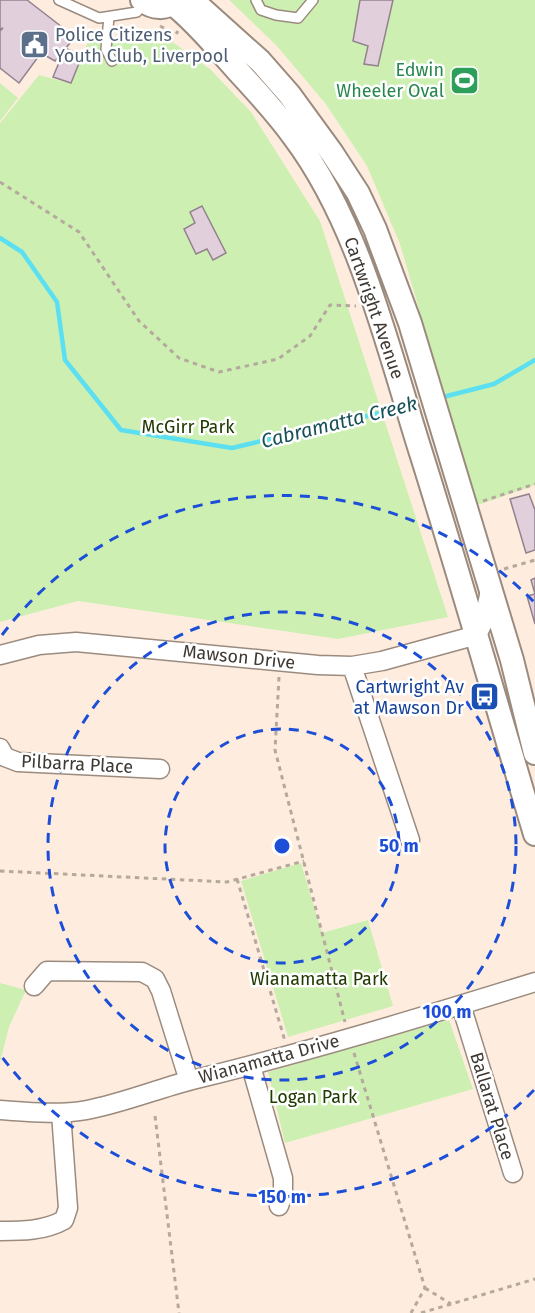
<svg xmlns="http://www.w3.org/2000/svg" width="535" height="1313" viewBox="0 0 535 1313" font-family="'Fira Sans',sans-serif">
<rect width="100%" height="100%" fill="#feeddf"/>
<path fill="#cdf0b2" d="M 229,0 L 535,0 L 535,485 L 481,504 L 476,504 L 400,244 L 367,166 L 325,103 L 276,45 Z
M 91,36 L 137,42 L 171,41 L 210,69 L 251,112 L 320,221 L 448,617 L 338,639 L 78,601 L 0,622 L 0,123 L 39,75 L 69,83 Z
M 0,83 L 18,98 L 0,121 Z
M 301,863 L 322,933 L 368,920 L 393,1006 L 288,1037 L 241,881 Z
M 0,983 L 26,990 L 9,1027 L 0,1062 Z
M 449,1020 L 473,1089 L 285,1143 L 268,1072 Z"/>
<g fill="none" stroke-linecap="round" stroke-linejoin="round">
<path stroke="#5cdff0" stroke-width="4.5" d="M 0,238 L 22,252 L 57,302 L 65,360 L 121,430 L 232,448 L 401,408
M 439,398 L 494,384 L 535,360"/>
</g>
<path fill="#e1cfdc" stroke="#93828e" stroke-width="1.5" d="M 0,0 L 27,0 L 75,37 L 55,61 L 41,53 L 19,83 L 0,68 L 0,31 L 3,28 L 0,29 Z
M 360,0 L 393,0 L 378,66 L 364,64 L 368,46 L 353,41 Z
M 65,48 L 82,56 L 71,83 L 53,77 Z
M 202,206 L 226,253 L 213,260 L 207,249 L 196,254 L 184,229 L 195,223 L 190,212 Z
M 529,494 L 535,510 L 535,550 L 526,553 L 510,499 Z
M 535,578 L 535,624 L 527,596 L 535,594 L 531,580 Z"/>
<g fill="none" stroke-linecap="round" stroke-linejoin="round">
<defs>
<path id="service" d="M 59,0 L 99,18 L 137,12 L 143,3
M 256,0 L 261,10 L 276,15 L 298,18 L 313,0
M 109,17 L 106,49 L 112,61"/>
<path id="minor" d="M 477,635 L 483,623 L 490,591
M 0,655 L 39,645 L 76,642 L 318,665 L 352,666 L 382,661 L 477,635
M 352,666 L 410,840
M 0,748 L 5,757 L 18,762 L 160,769
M 34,986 L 47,971 L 142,972 L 155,979 L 161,991 L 189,1081
M 461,1005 L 513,1173
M 251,1066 L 283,1178 L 283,1194 L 279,1206
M 0,1110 C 29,1112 58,1115 87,1110 C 123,1103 157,1089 192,1080 C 308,1052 422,1017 535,982
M 0,1231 C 22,1231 44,1231 64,1220 L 68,1208 L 61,1113"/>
<path id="tertiary" d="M 142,0 C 153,9 166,10 177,0
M 192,0 L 260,61 L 289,94 L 332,153 L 358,193 L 375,229 L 410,323 L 512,660 L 535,753
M 173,4 C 197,23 216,47 237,70 C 257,92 277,113 294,137 C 360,225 388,349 421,453 C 461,580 497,707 535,834"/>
</defs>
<use href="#service" stroke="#9b8b7e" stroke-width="12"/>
<use href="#minor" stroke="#9b8b7e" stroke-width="21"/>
<use href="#tertiary" stroke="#9b8b7e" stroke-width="26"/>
<path stroke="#b5a89d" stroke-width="3" stroke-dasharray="4.5 4.5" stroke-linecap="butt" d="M 160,26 L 176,34 L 178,31
M 0,182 L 79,232 L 139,321 L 179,358 L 219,372 L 278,359 L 310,336 L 330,305 L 356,306
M 483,501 L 535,484
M 504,569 L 535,560
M 279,677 L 275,750 L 345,1022
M 0,871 L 227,882 L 304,861
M 237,879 L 285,1041
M 354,1053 L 425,1288 L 411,1313
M 155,1116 L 179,1313
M 425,1288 L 451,1304
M 421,1313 L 535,1279"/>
<use href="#service" stroke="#fff" stroke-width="9"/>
<use href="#minor" stroke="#fff" stroke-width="18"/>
<use href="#tertiary" stroke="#fff" stroke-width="22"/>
</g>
<g fill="none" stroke="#1d4ed8" stroke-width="3" stroke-dasharray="10 8">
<circle cx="282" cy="846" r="117"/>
<circle cx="282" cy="846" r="234"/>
<path d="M534 1090A351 351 0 0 1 2 1057M2 635A351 351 0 0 1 534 602"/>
</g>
<defs>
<symbol id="civic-square" viewBox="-11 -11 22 22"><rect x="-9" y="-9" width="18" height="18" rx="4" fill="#5c6f8a" stroke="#fff"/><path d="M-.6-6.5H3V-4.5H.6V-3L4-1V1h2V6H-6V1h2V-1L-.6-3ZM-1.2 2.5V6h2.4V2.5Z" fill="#fff"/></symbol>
<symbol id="stadium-square" viewBox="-11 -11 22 22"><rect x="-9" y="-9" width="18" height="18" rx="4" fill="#2e9e5b" stroke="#fff"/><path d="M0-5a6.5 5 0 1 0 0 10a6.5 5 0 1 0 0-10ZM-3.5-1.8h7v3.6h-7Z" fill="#fff"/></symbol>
<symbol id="bus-square" viewBox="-11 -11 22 22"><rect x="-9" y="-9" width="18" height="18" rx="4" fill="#1a4fb4" stroke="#fff"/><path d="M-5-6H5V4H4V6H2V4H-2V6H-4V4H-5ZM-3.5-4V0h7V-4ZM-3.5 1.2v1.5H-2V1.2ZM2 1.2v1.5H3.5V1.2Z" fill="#fff"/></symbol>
</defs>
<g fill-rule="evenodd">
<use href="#civic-square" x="18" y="28" width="33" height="33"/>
<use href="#stadium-square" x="448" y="64" width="33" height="33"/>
<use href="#bus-square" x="468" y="680" width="33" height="33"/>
</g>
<g text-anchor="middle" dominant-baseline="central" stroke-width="5" stroke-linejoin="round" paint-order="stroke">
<g font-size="18" fill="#4e5e75" stroke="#fff" text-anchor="start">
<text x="55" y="35">Police Citizens<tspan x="55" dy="21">Youth Club, Liverpool</tspan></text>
</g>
<g font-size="18" fill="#27864d" stroke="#fff" text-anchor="end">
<text x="444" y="70">Edwin<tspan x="444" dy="21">Wheeler Oval</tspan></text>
</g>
<g font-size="18" fill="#3f3833" stroke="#fff">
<text transform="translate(374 308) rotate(71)">Cartwright Avenue</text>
<text transform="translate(239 657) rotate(6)">Mawson Drive</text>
<text transform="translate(77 764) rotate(3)">Pilbarra Place</text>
<text transform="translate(269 1059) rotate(-15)">Wianamatta Drive</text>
<text transform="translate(492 1106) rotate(73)">Ballarat Place</text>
</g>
<g font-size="18" fill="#203a00" stroke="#fff">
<text x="188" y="427">McGirr Park</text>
<text x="319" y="979">Wianamatta Park</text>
<text x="313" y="1097">Logan Park</text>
</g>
<g font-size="18" fill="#164399" stroke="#fff" text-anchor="end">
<text x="464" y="687">Cartwright Av<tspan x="464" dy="21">at Mawson Dr</tspan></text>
</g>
<g font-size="20" font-style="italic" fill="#175057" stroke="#fff">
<text transform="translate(339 422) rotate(-14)">Cabramatta Creek</text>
</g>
</g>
<circle cx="282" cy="846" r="9" fill="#1d4ed8" stroke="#fff" stroke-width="3"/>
<g font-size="18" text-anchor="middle" font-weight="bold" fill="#1d4ed8" stroke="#fff" stroke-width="5" stroke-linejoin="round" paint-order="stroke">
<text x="399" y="852">50 m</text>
<text x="447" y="1018">100 m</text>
<text x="282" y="1203">150 m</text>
</g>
</svg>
